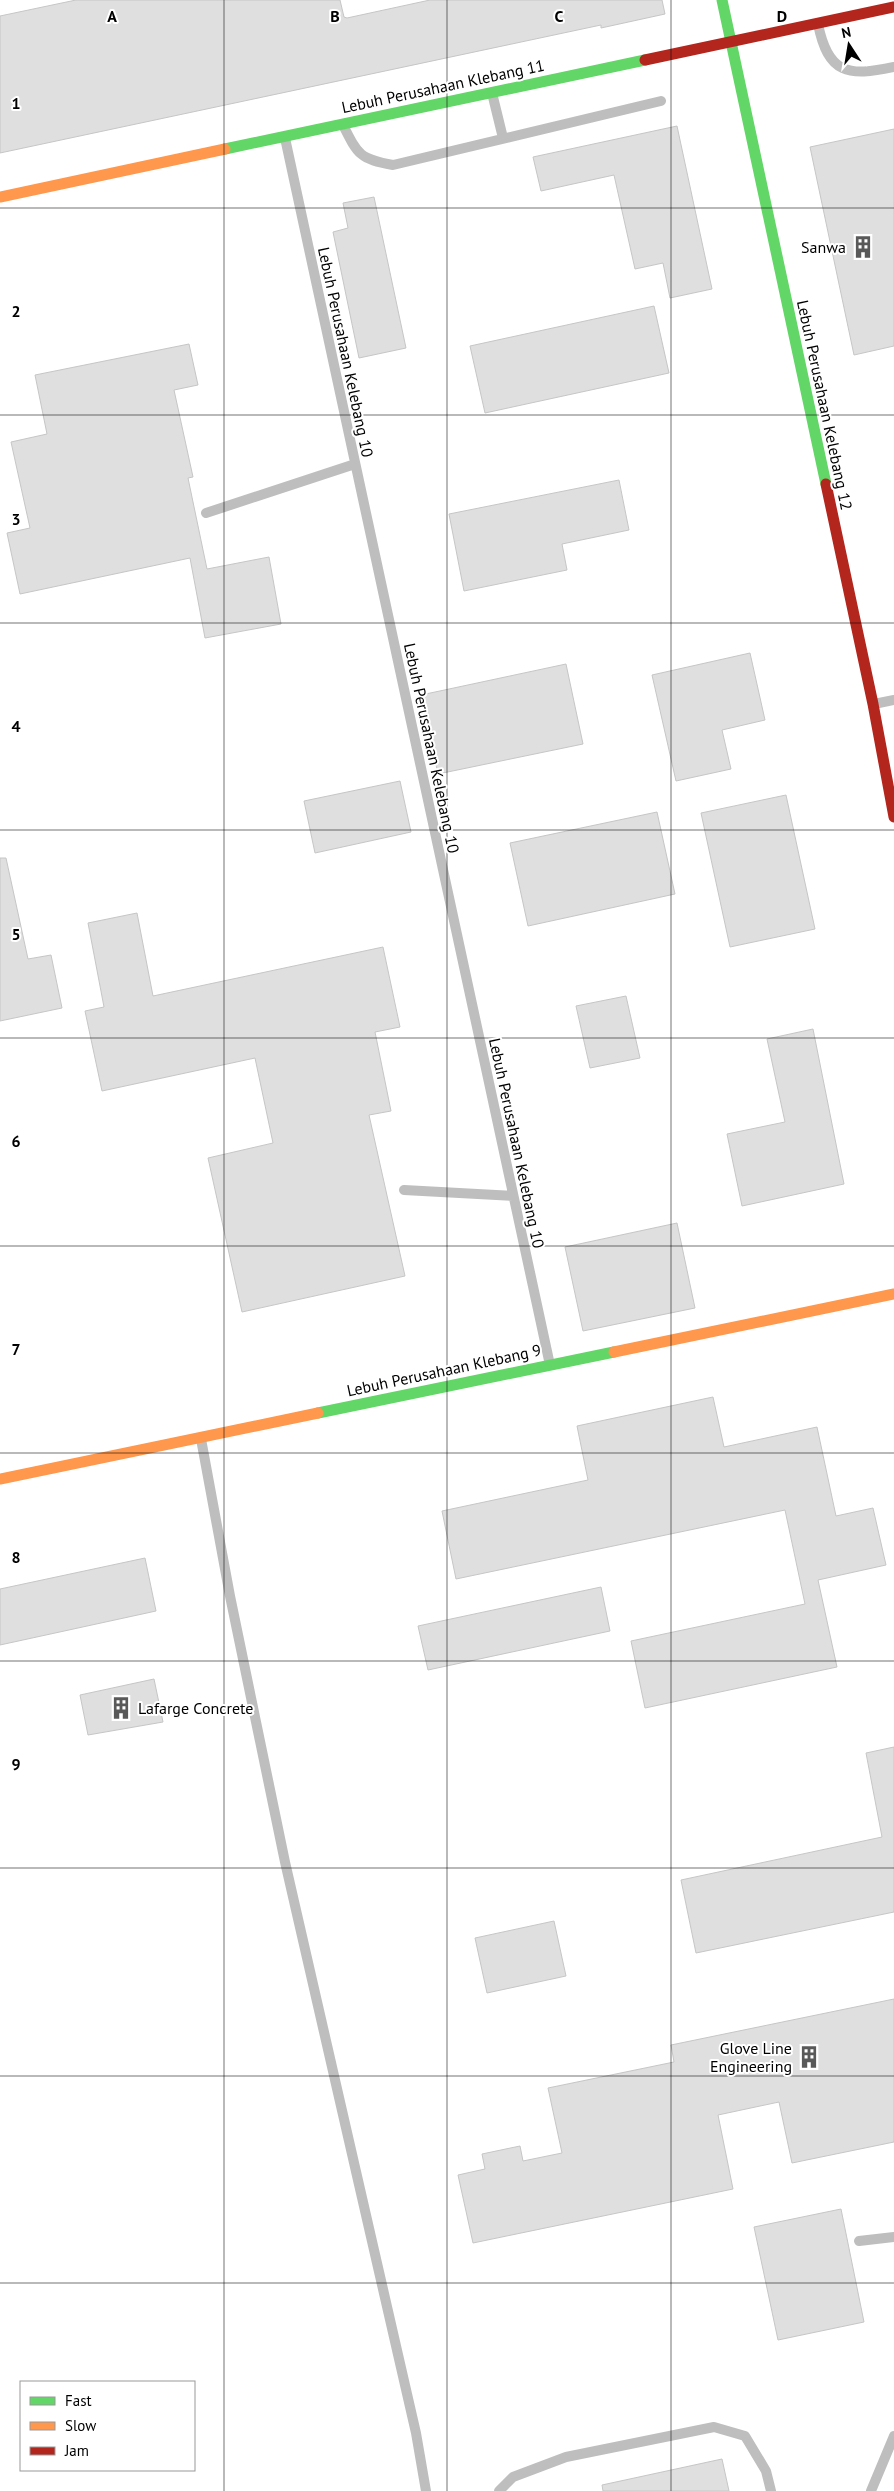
<svg xmlns="http://www.w3.org/2000/svg" width="894" height="2491" viewBox="0 0 894 2491" font-family="'PT Sans',sans-serif">
<rect width="100%" height="100%" fill="#fff"/>
<path fill="#dfdfdf" stroke="#c6c6c6" d="M 76,0 L 340,0 L 344,17 L 347,18 L 430,0 L 662,0 L 665,14 L 601,28 L 601,25 L 0,153 L 0,16 Z
M 677,126 L 712,289 L 670,298 L 663,263 L 635,269 L 614,175 L 541,191 L 533,157 Z
M 894,129 L 894,346 L 854,355 L 810,147 Z
M 374,197 L 406,348 L 359,358 L 333,232 L 348,228 L 343,203 Z
M 654,306 L 669,373 L 485,413 L 470,346 Z
M 189,344 L 198,385 L 174,390 L 193,477 L 188,478 L 207,569 L 269,557 L 281,624 L 205,638 L 190,558 L 20,594 L 7,533 L 30,528 L 11,442 L 47,434 L 35,375 Z
M 619,480 L 629,530 L 562,544 L 567,570 L 464,591 L 449,514 Z
M 750,653 L 765,720 L 722,730 L 731,769 L 676,781 L 652,675 Z
M 566,664 L 583,744 L 438,774 L 421,695 Z
M 400,781 L 411,832 L 315,853 L 304,801 Z
M 786,795 L 815,929 L 730,947 L 701,813 Z
M 657,812 L 675,894 L 528,926 L 510,843 Z
M 0,858 L 6,858 L 28,959 L 51,955 L 62,1008 L 0,1021 Z
M 137,913 L 153,996 L 383,947 L 400,1027 L 375,1032 L 391,1111 L 369,1115 L 405,1276 L 242,1312 L 208,1158 L 273,1143 L 255,1058 L 102,1091 L 85,1011 L 104,1007 L 88,923 Z
M 626,996 L 640,1058 L 590,1068 L 576,1006 Z
M 813,1029 L 844,1184 L 742,1206 L 727,1134 L 785,1122 L 767,1039 Z
M 677,1223 L 695,1308 L 583,1331 L 565,1247 Z
M 713,1397 L 724,1447 L 817,1427 L 836,1516 L 873,1508 L 886,1565 L 818,1580 L 837,1667 L 645,1708 L 631,1641 L 805,1604 L 785,1510 L 456,1579 L 442,1511 L 588,1480 L 577,1426 Z
M 145,1558 L 156,1611 L 0,1645 L 0,1589 Z
M 601,1587 L 610,1631 L 428,1670 L 418,1626 Z
M 154,1679 L 163,1722 L 88,1735 L 80,1695 Z
M 894,1747 L 894,1912 L 696,1953 L 681,1880 L 882,1837 L 866,1753 Z
M 554,1921 L 566,1976 L 487,1993 L 475,1938 Z
M 894,1999 L 894,2142 L 792,2163 L 779,2102 L 718,2115 L 733,2189 L 473,2243 L 458,2175 L 485,2169 L 482,2154 L 520,2146 L 523,2161 L 562,2153 L 548,2088 L 674,2062 L 671,2045 Z
M 841,2209 L 864,2322 L 778,2340 L 754,2227 Z
M 722,2459 L 729,2491 L 603,2491 L 602,2485 Z"/>
<g fill="none" stroke-linecap="round" stroke-linejoin="round">
<path stroke="#bebebe" stroke-width="10" d="M 818,24 C 828,74 848,77 894,67
M 492,93 L 503,138
M 343,125 C 358,155 360,159 393,165 L 661,101
M 285,138 L 550,1365
M 206,513 L 355,464
M 874,704 L 894,700
M 404,1190 L 513,1196
M 201,1439 L 230,1596 L 285,1862 L 416,2433 L 426,2491
M 859,2241 L 894,2237
M 499,2491 L 513,2477 L 566,2457 L 714,2427 L 745,2436 L 766,2471 L 771,2491
M 871,2491 L 894,2436"/>
<path stroke="#63d668" stroke-width="11" d="M 722,0 L 826,484
M 225,149 L 645,60
M 318,1413 L 614,1352"/>
<path stroke="#ff974d" stroke-width="11" d="M 0,197 L 225,149
M 614,1352 L 894,1294
M 0,1479 L 318,1413"/>
<path stroke="#b3261e" stroke-width="11" d="M 645,60 L 894,7
M 826,484 L 873,704 L 894,817"/>
</g>
<path fill="none" stroke="#000" stroke-width="1" stroke-opacity="0.55" d="M 224,0 L 224,2491M 447,0 L 447,2491M 671,0 L 671,2491M 0,208 L 894,208M 0,415 L 894,415M 0,623 L 894,623M 0,830 L 894,830M 0,1038 L 894,1038M 0,1246 L 894,1246M 0,1453 L 894,1453M 0,1661 L 894,1661M 0,1868 L 894,1868M 0,2076 L 894,2076M 0,2283 L 894,2283"/>
<defs>
<symbol id="building-bare" viewBox="-9 -9 18 18"><path d="M-4-6H4V6H1V3H-1V6H-4ZM-2.5-4.3h1.7v1.8h-1.7ZM.8-4.3h1.7v1.8H.8ZM-2.5-1h1.7V.8h-1.7ZM.8-1h1.7V.8H.8Z" fill="#595959" stroke="#fff" stroke-width="2.5" paint-order="stroke"/></symbol>
</defs>
<g fill-rule="evenodd">
<use href="#building-bare" x="847" y="231" width="32" height="32"/>
<use href="#building-bare" x="105" y="1692" width="32" height="32"/>
<use href="#building-bare" x="793" y="2041" width="32" height="32"/>
</g>
<g text-anchor="middle" dominant-baseline="central" stroke-width="4" stroke-linejoin="round" paint-order="stroke">
<g font-size="16" fill="#000" stroke="#fff">
<text transform="translate(443 86) rotate(-12)">Lebuh Perusahaan Klebang 11</text>
<text transform="translate(346 352) rotate(78)">Lebuh Perusahaan Kelebang 10</text>
<text transform="translate(825 405) rotate(78)">Lebuh Perusahaan Kelebang 12</text>
<text transform="translate(432 748) rotate(78)">Lebuh Perusahaan Kelebang 10</text>
<text transform="translate(517 1143) rotate(78)">Lebuh Perusahaan Kelebang 10</text>
<text transform="translate(444 1370) rotate(-12)">Lebuh Perusahaan Klebang 9</text>
</g>
<g font-size="16" fill="#000" stroke="#fff" text-anchor="end">
<text x="846" y="247">Sanwa</text>
<text x="138" y="1708" text-anchor="start">Lafarge Concrete</text>
<text x="792" y="2048">Glove Line<tspan x="792" dy="18">Engineering</tspan></text>
</g>
</g>
<g font-size="16" text-anchor="middle" font-weight="bold" fill="#000" stroke="#fff" stroke-width="4" stroke-linejoin="round" paint-order="stroke">
<text x="112" y="22">A</text>
<text x="335" y="22">B</text>
<text x="559" y="22">C</text>
<text x="782" y="22">D</text>
<text x="16" y="109">1</text>
<text x="16" y="317">2</text>
<text x="16" y="525">3</text>
<text x="16" y="732">4</text>
<text x="16" y="940">5</text>
<text x="16" y="1147">6</text>
<text x="16" y="1355">7</text>
<text x="16" y="1563">8</text>
<text x="16" y="1770">9</text>
</g>
<rect x="20" y="2381" width="175" height="90" fill="#ffffff" stroke="#999999"/>
<rect x="30" y="2397" width="25" height="8" fill="#63d668" stroke="#999999"/>
<text x="65" y="2406" font-size="15" fill="#000000">Fast</text>
<rect x="30" y="2422" width="25" height="8" fill="#ff974d" stroke="#999999"/>
<text x="65" y="2431" font-size="15" fill="#000000">Slow</text>
<rect x="30" y="2447" width="25" height="8" fill="#b3261e" stroke="#999999"/>
<text x="65" y="2456" font-size="15" fill="#000000">Jam</text>
<g transform="translate(849 45) rotate(348)" stroke="#ffffff" stroke-width="4" paint-order="stroke">
<path d="M0-4L9 19L0 12L-9 19Z" fill="#000000"/>
<text y="-8" font-size="14" font-weight="bold" text-anchor="middle" fill="#000000">N</text>
</g>
</svg>
